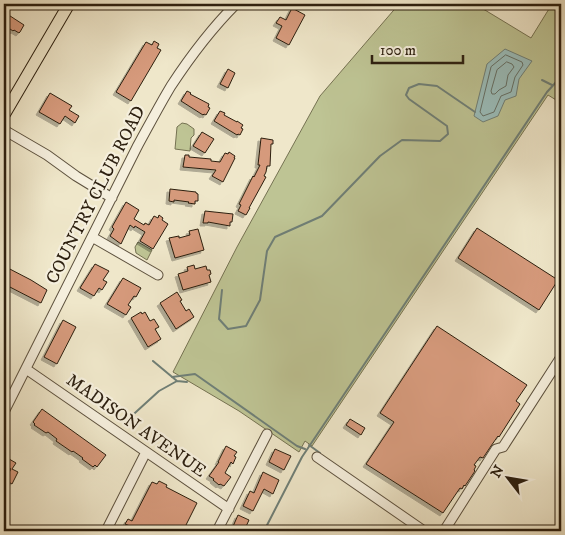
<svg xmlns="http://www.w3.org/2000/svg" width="565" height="535" viewBox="0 0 565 535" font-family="'IM FELL DW Pica',serif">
<defs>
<filter id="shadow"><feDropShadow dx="-3" dy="3" stdDeviation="0" flood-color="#0004"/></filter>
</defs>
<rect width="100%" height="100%" fill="#efe7ca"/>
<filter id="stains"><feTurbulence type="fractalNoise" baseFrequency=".004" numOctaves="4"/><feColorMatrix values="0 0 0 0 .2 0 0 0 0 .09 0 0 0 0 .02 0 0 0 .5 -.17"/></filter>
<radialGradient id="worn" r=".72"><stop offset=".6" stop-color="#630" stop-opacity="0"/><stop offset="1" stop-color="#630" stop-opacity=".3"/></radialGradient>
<path fill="#bec494" stroke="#757252" d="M 399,4 L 475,4 L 531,38 L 552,4 L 561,4 L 561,103 L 548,95 L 312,446 L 305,441 L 299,452 L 239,411 L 173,372 L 237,247 L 320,96 Z
M 182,123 L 187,124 L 194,129 L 194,135 L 191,138 L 190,151 L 175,149 L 177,127 Z
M 138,242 L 152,250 L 147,260 L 136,253 L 135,247 Z"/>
<path fill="#9bbfbd" stroke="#6f7f77" d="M 505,49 L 532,61 L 519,79 L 516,96 L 505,100 L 498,116 L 483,122 L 474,116 L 487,64 Z"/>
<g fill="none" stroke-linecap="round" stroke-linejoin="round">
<path stroke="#646f66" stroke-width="1" d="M 506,55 L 522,62 L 523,65 L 515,77 L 511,92 L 501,96 L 494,112 L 483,116 L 480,112 L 491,67 Z
M 507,62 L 512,64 L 514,67 L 508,75 L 506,86 L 499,90 L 495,94 L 492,94 L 491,91 L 497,70 Z"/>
<path stroke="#6f7f77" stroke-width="2" d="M 542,80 L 552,85
M 222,290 L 219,319 L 228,329 L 246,326 L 260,300 L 267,251 L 275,237 L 322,216 L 380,156 L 402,140 L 440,141 L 448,134 L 447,126 L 409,99 L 406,95 L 409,88 L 419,84 L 437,86 L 475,112
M 172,377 L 195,374 L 297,446 L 305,449
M 177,381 L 187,382
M 125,422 L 159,391 L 177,381 L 153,361
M 309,445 L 320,453
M 264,531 L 302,457 L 547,92 L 558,80 L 561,80"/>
</g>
<path fill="#d69a7b" stroke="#2c1f0f" filter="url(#shadow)" d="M 292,8 L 305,15 L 289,45 L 276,38 L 282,26 L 276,23 L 280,17 L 286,20 Z
M 4,12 L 24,25 L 20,32 L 19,33 L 14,30 L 13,31 L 4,25 Z
M 154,41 L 159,44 L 157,48 L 161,50 L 131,101 L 116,92 L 146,42 L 152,45 Z
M 228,69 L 235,73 L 228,88 L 220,84 Z
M 187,91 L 191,93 L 190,94 L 209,104 L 208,107 L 210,108 L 206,115 L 204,114 L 203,115 L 181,101 Z
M 50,93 L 72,106 L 69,110 L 79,116 L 75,123 L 65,116 L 60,124 L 39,112 Z
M 220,111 L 225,113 L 224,115 L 237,122 L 237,121 L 243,125 L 241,128 L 243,129 L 240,135 L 238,134 L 237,135 L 214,121 Z
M 202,132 L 214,139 L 205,153 L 193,146 Z
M 261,138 L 273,140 L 273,144 L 271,144 L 270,166 L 267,166 L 266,172 L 264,176 L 266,177 L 249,208 L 250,208 L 246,215 L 238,211 L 241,205 L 239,204 L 253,176 L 254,177 L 260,165 L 258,165 Z
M 229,152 L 235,156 L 234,158 L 235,158 L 223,182 L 212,176 L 216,170 L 183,167 L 185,155 L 189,155 L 189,157 L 211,159 L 211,161 L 220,162 L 225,153 L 228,154 Z
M 170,189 L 196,192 L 196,193 L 198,194 L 198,201 L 195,201 L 195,204 L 188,203 L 189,202 L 174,200 L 174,202 L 169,201 Z
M 126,202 L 139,210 L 134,219 L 144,225 L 145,223 L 149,225 L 154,216 L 158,218 L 159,215 L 163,218 L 162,220 L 168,224 L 153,249 L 140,241 L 145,232 L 135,226 L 134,228 L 130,225 L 121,244 L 110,236 L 114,229 L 112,227 Z
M 205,211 L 233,214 L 232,222 L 230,222 L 230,226 L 208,222 L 208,223 L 203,223 Z
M 477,228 L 558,280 L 539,310 L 458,258 Z
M 198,229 L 204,250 L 175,258 L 169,238 L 179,236 L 179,238 L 190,235 L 189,231 Z
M 95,264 L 109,271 L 103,280 L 107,282 L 102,290 L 99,288 L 94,296 L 80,288 Z
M 194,265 L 195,269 L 206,266 L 207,270 L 210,270 L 211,274 L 209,275 L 211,282 L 183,290 L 178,274 L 188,271 L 187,267 Z
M 4,266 L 31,280 L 47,290 L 41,303 L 4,284 Z
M 123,278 L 141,288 L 136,297 L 134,296 L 128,305 L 131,307 L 126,315 L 107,304 Z
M 177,292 L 182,300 L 180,301 L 186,311 L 189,309 L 194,317 L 176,329 L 160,303 Z
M 141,312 L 142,314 L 145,312 L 150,321 L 154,319 L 159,327 L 155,329 L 161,339 L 148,347 L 131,318 Z
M 63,320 L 76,327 L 57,364 L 44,357 Z
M 437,326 L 527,385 L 516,401 L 520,404 L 499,437 L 498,436 L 491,446 L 483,458 L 480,457 L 474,465 L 476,466 L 474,470 L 475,471 L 465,486 L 464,485 L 462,489 L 460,488 L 443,513 L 366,464 L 394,422 L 380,413 Z
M 42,409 L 106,455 L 97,467 L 95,465 L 93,467 L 82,459 L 83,458 L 73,451 L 72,452 L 56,441 L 57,439 L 48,432 L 46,433 L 34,425 L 35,424 L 33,422 Z
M 350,419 L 365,428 L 361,435 L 346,425 Z
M 226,446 L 237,452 L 234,456 L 236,457 L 233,464 L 231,462 L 225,473 L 231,477 L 224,486 L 220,484 L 219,485 L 213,480 L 214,479 L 209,476 L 219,462 L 218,462 Z
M 275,449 L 291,456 L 284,470 L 269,462 Z
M 4,456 L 16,463 L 12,469 L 18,472 L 12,484 L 5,480 L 11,469 L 4,465 Z
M 263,472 L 279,480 L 273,494 L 264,489 L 253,511 L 243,506 L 250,491 L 254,493 Z
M 159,481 L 167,485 L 166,487 L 197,503 L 183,531 L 127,531 L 130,526 L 125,524 L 128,519 L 132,521 L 152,482 L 157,484 Z
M 238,515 L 249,520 L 244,531 L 231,531 Z"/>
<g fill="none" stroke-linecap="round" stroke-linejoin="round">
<defs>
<path id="minor" d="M 4,130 L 47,155 L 76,176 L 112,198
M 92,237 L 158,275
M 26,369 L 229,509
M 4,412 L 137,147 C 148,127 159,106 171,86 C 190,57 211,29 236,4
M 317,457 L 424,531
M 106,531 L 146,452
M 217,531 L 267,434
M 444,531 L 496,449 L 503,447 L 561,357"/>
<path id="major" d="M 4,115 L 69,4"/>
</defs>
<use href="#minor" stroke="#5d513e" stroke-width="11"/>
<use href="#major" stroke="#2c1f0f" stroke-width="13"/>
<use href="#minor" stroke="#f5efdd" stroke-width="9"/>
<use href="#major" stroke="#efe7ca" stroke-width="11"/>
</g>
<g text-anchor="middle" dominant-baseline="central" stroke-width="4.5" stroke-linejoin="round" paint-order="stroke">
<g font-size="18" fill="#2c1f0f" stroke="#f5efdd">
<text transform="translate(96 195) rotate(-63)">COUNTRY CLUB ROAD</text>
<text transform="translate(136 426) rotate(35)">MADISON AVENUE</text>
</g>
</g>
<rect width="565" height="535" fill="none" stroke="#efe7ca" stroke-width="20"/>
<rect x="5" y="5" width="555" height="525" fill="none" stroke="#2c1f0f" stroke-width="2.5"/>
<rect x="10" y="10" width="545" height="515" fill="none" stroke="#2c1f0f"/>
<g transform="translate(508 478) rotate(301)" stroke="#f5efdd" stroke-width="4" paint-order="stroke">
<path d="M0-4L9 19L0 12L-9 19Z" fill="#2c1f0f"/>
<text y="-8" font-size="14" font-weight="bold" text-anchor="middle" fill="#2c1f0f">N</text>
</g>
<path d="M372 55v8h91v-8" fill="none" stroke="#2c1f0f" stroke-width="2.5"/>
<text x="380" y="55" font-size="15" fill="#2c1f0f" stroke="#f5efdd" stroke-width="4" paint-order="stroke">100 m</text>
<rect width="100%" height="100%" filter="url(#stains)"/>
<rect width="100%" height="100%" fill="url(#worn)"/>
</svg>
